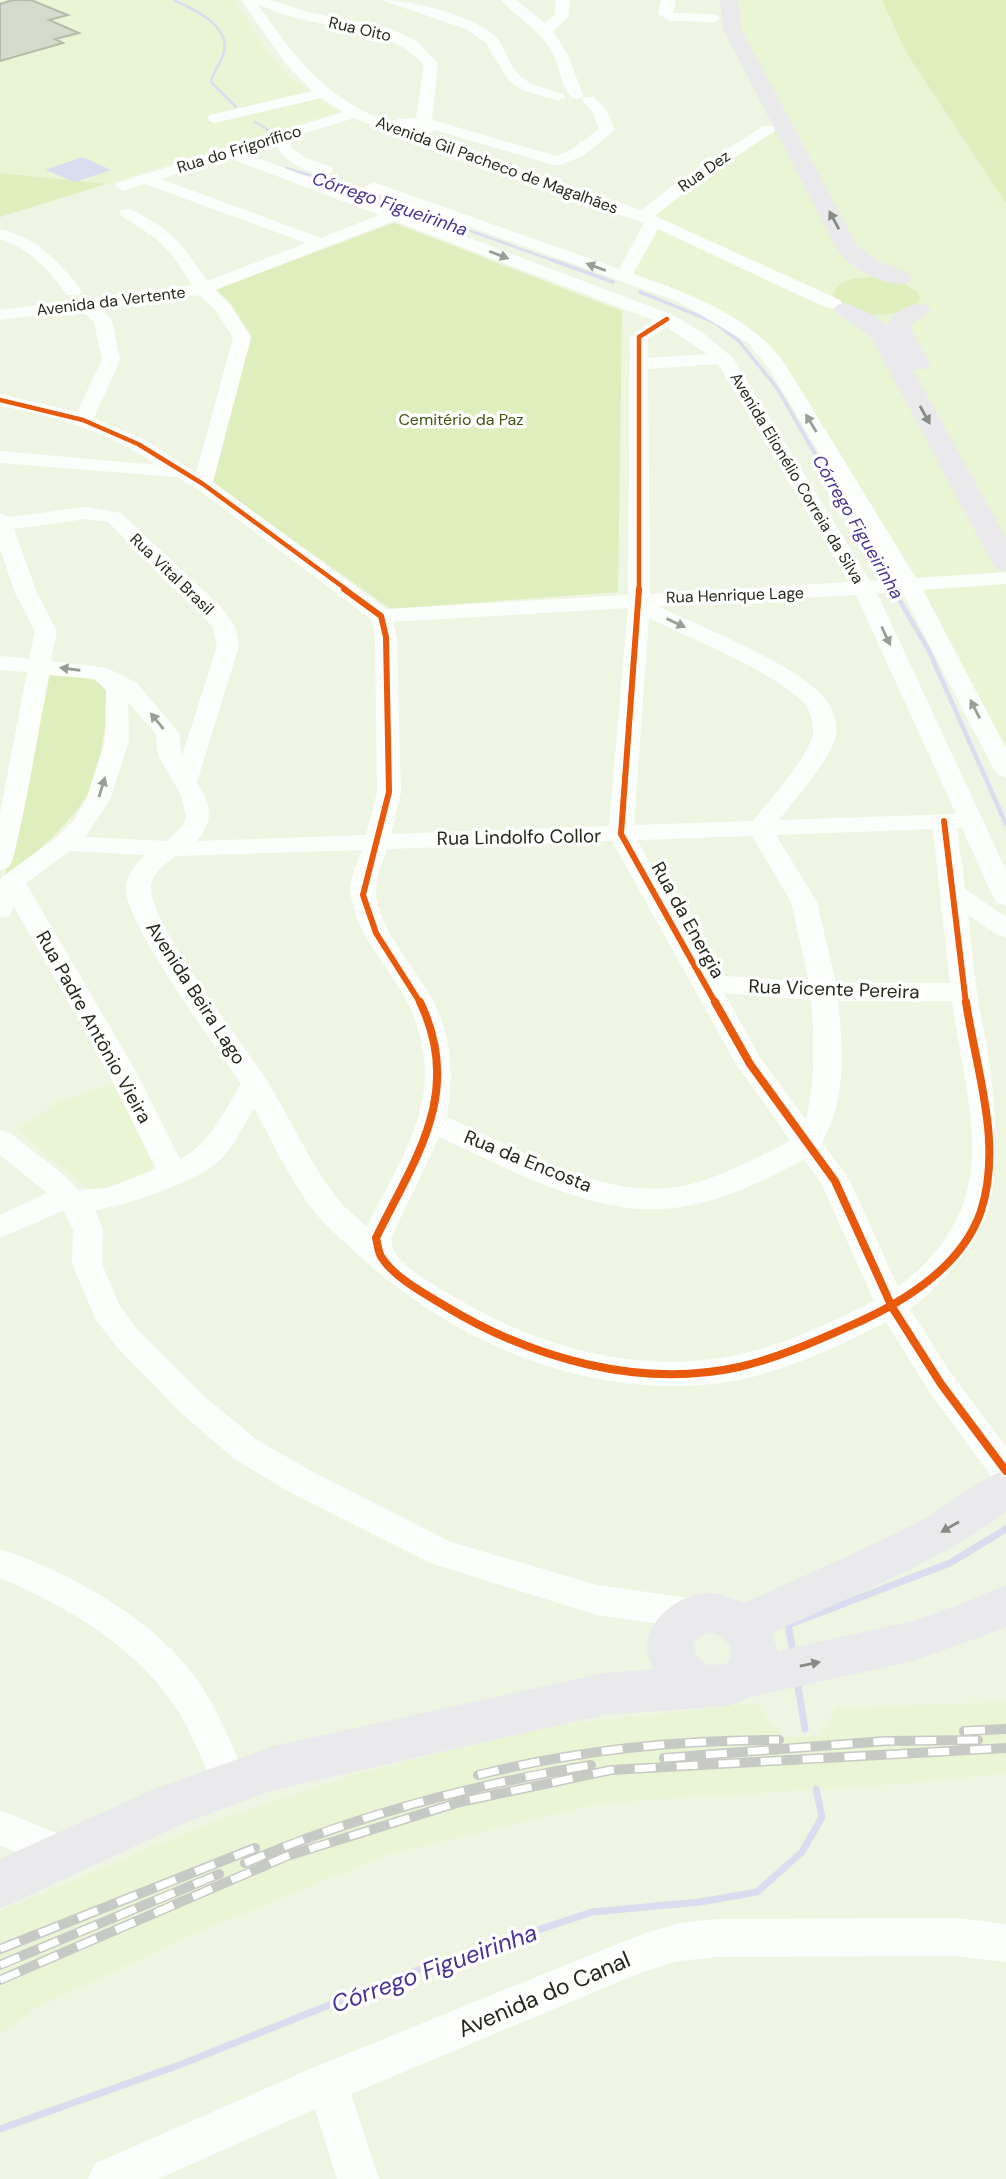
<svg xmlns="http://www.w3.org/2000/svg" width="1006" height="2179" viewBox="0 0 1006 2179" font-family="'DM Sans',sans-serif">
<rect width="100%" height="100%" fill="#eef5e2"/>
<path fill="#eaf5d5" d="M 0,0 L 235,0 L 265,48 L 286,74 L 338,112 L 0,217 Z
M 736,0 L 882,0 L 906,52 L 1006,203 L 1006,766 L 776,364 L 718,315 L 623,277 L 653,222 L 643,217 L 768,129 L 786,120 L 742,39 Z
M 112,1084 L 147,1142 L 154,1161 L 145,1178 L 94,1192 L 70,1175 L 17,1129 L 58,1102 Z
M 1006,1702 L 1006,1773 L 901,1784 L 601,1803 L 386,1855 L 189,1936 L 34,2009 L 0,2034 L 0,1911 L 210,1823 L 354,1775 L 543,1727 L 757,1703 L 783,1737 L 820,1736 L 836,1708 Z"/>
<path fill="#deeebd" d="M 882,0 L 1006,0 L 1006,203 L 906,52 Z
M 0,173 L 106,184 L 0,217 Z
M 394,223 L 622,311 L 618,592 L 391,609 L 211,482 L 251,335 L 231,304 L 216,289 Z
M 874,277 L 901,282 L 918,292 L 920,298 L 918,304 C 896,319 850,319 833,296 C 836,278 859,278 874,277 Z
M 50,675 L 97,678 L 110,689 C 106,714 102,768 91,789 C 70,826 33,854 2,882 L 13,852 Z"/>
<path fill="#dadcef" d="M 82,157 L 111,170 L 75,182 L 45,170 Z"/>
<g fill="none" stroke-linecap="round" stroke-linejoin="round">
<path stroke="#dadcef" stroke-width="2.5" d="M 174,0 C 193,9 230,25 224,52 C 222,63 213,70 211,82 L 236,107
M 255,122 L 273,133
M 286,168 L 346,186 L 557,262"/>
<path stroke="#dadcef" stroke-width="3.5" d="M 552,260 L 613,282
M 640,292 L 714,322 L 739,341 L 777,388 L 894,590"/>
<path stroke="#dadcef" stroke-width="4.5" d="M 893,589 L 929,651 L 1006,824"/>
<path stroke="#dadcef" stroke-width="7" d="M 793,1652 L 788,1625 L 950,1563 L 1006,1529
M 797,1680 L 805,1729
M 0,2129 L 182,2064 L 409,1973 L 592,1912 L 700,1902 L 757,1892 L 802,1852 L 822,1817 L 816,1789"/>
</g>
<path fill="#d5dbcb" stroke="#b5bbac" stroke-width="2" d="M 13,0 L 31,0 L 68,15 L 49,20 L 79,33 L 55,39 L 63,43 L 0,61 L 0,4 Z"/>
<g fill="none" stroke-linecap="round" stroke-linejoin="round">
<path fill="#fcfefb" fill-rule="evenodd" d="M 241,0 L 270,0 L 308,12 L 389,28 L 418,42 L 438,64 L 432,120 L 557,156 L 572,149 L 599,129 L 592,111 L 582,100 L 584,97 L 594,97 L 606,109 L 615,130 L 583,156 L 557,166 L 435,130 L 428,134 L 423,132 L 420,127 L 402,128 L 641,210 L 683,178 L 763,126 L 773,126 L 776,129 L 773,132 L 695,184 L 655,216 L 840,300 L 843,304 L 840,308 L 828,308 L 803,297 L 658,229 L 633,274 C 688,293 750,315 785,364 L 916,578 L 1006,572 L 1006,584 L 923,590 L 1006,748 L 1006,777 L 998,775 L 994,770 L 902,592 L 877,593 L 1006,870 L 1006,905 L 997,903 L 993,897 L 962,828 L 957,828 L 965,889 L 1006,917 L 1006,937 L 997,935 L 968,915 C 972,950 975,986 982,1021 C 1005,1139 1006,1235 910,1309 L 952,1375 L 1006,1446 L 1006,1484 L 994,1480 L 930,1393 L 886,1322 C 836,1348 778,1375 721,1383 C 586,1400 451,1342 354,1251 C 342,1239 327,1227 316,1214 C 291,1182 273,1144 254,1108 C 243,1126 233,1149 217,1163 C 197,1181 123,1207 95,1210 L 103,1229 L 102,1264 L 120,1306 L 137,1329 L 203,1395 L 257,1440 L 315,1473 L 451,1542 L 597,1585 L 695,1599 L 707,1603 L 712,1614 L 707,1625 L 695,1629 L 597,1615 L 430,1563 L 291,1493 L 233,1458 L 181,1413 L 115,1345 L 96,1320 L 72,1264 L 73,1229 L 63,1211 L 0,1238 L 0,1215 L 47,1193 L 0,1155 L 0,1130 L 10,1133 L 63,1174 L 78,1190 L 107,1188 L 156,1169 L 106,1068 L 14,907 L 9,916 L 0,918 L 0,880 L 3,876 L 56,838 L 74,820 L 86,800 L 105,741 L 106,690 L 94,679 L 49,675 C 37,737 28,800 12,862 L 9,867 L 0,870 L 0,813 L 27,672 L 0,670 L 0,656 L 29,659 L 35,631 L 15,593 L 0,549 L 0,513 L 9,517 L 86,507 L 121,513 L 221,607 L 235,626 L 239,646 L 197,782 C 211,805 215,819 197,841 L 366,835 L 377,792 L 375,637 L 371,619 L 196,488 L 176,477 L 0,463 L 0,451 L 157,465 C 109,432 57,417 0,406 L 0,394 L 77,412 L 102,360 L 94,322 L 80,310 L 0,320 L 0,310 L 192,285 C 167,246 162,240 121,216 L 119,213 L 121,210 C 131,207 138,213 147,218 C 176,234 189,254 207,281 L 306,243 L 145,184 L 123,191 L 115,186 L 117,183 L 343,112 L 321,98 L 215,123 L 210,121 L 207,118 L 210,115 L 312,91 L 286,64 ZM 258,5 C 274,10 289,17 305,20 C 352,31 389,28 424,65 L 416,118 L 398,119 L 391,124 C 323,95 300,64 258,5 ZM 354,118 L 435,151 L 644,223 L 619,269 L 379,184 L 373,182 L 365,187 L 367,190 L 679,302 L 748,343 L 768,367 L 895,579 L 870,581 L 733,358 L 703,333 L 673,315 L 245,153 L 276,143 C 280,161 313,177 331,173 L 333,170 L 331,167 L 306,158 L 292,148 L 290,138 ZM 229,158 L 379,215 L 321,238 L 161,179 ZM 394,221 L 653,320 L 630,337 L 628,595 L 386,609 L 213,482 L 251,338 L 228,302 L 215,290 ZM 199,295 L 215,309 L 233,338 L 196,473 L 145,440 L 94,418 L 120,360 L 112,320 L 99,308 ZM 667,327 L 707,354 L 648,358 L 648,339 ZM 718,364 L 849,582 L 650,594 L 648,369 ZM 86,519 L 108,522 L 213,627 L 217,646 L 182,756 L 179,733 L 137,683 L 107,668 L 51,661 L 57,631 L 37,593 L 14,529 ZM 856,595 L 956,814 L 779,820 C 796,797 829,763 836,736 C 839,721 830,702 819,692 C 783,658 704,629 658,606 ZM 628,608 L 609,826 L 391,834 L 401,792 L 397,637 L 393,622 ZM 649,618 C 691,639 773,671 804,703 C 810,709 814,724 813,733 C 811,754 768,802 753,821 L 634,825 ZM 128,702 L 156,734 L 158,755 L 181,795 L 186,816 L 183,826 L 166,841 L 85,837 L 110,800 L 129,741 ZM 933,829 L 950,983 L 836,983 L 817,902 L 776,835 ZM 752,836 L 791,902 L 809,982 L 713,975 L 637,840 ZM 612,841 L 736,1064 L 790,1140 C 778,1148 765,1154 752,1160 C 727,1172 703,1183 676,1187 C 597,1198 517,1148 447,1117 C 452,1082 453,1050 440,1016 C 424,974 384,942 376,896 C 374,882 382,863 387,849 ZM 362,850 C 357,864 348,882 351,897 C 357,933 383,960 401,991 C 416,1015 426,1049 425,1078 C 423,1131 389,1180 367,1227 C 357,1217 344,1208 336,1197 C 308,1160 290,1117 265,1078 C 242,1042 150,924 151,888 C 151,873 165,864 176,856 ZM 70,851 L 145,855 C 137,863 127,874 126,886 C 121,919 219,1050 241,1084 C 224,1111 209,1145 180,1159 L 134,1068 L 26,883 ZM 724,993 L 811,1000 C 815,1041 815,1080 806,1120 L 761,1059 ZM 838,1001 L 952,1001 C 969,1118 1006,1205 898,1287 L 850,1181 L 822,1142 C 847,1099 843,1049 838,1001 ZM 439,1137 C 505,1167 589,1214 663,1209 C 713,1206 761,1183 804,1159 L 822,1185 L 874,1301 C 832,1322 787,1344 741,1354 C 645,1376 542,1349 460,1300 C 443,1290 404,1269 395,1253 C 392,1249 392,1243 391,1238 Z
M 381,0 C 410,0 477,16 497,38 C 506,49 509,65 519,75 C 530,86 549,89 563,94 L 565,97 L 558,101 L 522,90 L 508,80 L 486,43 L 466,29 Z
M 501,0 L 516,0 L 545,23 L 554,16 L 556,0 L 570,0 L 568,18 L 553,31 L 568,55 L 583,95 L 581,98 L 576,99 C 563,96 560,68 554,56 C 542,30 519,20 501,0 Z
M 661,0 L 675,0 L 673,13 L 714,14 L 721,18 L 714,22 L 670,21 L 658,14 Z
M 0,229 C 37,238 56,259 79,287 L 82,291 L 79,295 L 67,295 C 48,270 31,249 0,239 Z
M 0,1549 C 74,1574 167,1625 207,1695 C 223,1722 235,1753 249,1782 L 243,1794 L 230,1799 L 217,1794 C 205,1768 195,1740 181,1716 C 141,1649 69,1607 0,1578 Z
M 0,1810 L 76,1841 L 81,1854 L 76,1867 L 62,1872 L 0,1845 Z
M 956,1918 L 1006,1924 L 1006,1962 L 956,1956 L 718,1957 L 679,1961 L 642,1972 L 351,2094 L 379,2179 L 337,2179 L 315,2109 L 158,2179 L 88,2179 L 94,2164 L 312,2068 L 637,1936 L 679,1923 L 718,1919 Z"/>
<path fill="#eaeaed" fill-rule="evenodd" d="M 720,0 L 738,0 L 741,29 L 858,247 L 878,261 L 908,273 L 911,278 L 908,283 C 887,288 850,268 838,251 L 723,29 Z
M 845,303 L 872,314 L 887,326 C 892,312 913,301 927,305 L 931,310 L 910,326 L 930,364 L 927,369 L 913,370 L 1006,538 L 1006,571 L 996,569 L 992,563 L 871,337 L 833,310 L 837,305 Z
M 1006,1470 L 1006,1512 C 936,1564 850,1596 772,1633 L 778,1651 L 913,1621 L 961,1604 L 1006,1585 L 1006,1626 L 994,1632 L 913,1661 L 751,1697 L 729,1706 L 604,1715 L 274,1790 L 187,1822 L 0,1909 L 0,1859 L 152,1790 L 274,1746 L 604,1673 L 654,1669 C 651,1663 647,1656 647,1649 C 646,1619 680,1594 707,1593 C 719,1592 733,1599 744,1603 C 801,1577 859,1552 914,1524 C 946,1509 973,1481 1006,1470 ZM 708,1632 C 724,1635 739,1648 726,1664 L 707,1665 L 695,1654 L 694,1642 Z"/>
<defs>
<path id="rail" d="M 964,1731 L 1006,1729
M 664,1758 L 885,1741 L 978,1740
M 478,1775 C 578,1750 677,1740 779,1740
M 245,1863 C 357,1815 471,1785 591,1765
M 0,1949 L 255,1848
M 0,1965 L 219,1874
M 0,1980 L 287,1856 L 460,1802 L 611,1770 L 1006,1748"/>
</defs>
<use href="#rail" stroke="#c7c9c4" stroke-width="10"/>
<use href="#rail" stroke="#fff" stroke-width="7" stroke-dasharray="21" stroke-linecap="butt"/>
<defs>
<path id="cycleway-far2" d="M 0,400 L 83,420 L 138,444 L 203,484 L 347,590
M 639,590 L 639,337 L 667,319"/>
<path id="cycleway-far1" d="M 344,589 L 381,616 L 386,637 L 389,792 L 363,895 L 376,933 L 421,1004
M 639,589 L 621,834 L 716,1004
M 944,821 L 966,1004"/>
<path id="cycleway" d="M 420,1002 C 464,1093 415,1158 376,1238 C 378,1245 378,1253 382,1258 C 395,1278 425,1294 445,1306 C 531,1358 639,1389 739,1367 C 782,1357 823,1338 863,1320 C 910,1298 963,1264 981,1211 C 1003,1143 976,1070 966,1002
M 715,1002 L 750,1064 L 835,1181 L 892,1307 L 941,1384 L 1006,1471"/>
</defs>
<use href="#cycleway-far2" stroke="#fff" stroke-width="7"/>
<use href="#cycleway-far1" stroke="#fff" stroke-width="10"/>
<use href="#cycleway" stroke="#fff" stroke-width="12"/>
<use href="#cycleway-far2" stroke="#e8590c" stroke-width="4.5"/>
<use href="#cycleway-far1" stroke="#e8590c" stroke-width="6"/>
<use href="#cycleway" stroke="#e8590c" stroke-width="8"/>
</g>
<defs><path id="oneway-solid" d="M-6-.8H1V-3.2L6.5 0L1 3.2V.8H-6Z" transform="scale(1.75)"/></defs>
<g fill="#888a84">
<use href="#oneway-solid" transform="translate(834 220) rotate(-118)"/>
<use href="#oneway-solid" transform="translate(925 415) rotate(61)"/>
<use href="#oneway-solid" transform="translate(950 1527) rotate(150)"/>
<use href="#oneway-solid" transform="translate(810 1664) rotate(-12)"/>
</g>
<g fill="#9b9e97">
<use href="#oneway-solid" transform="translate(499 255) rotate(21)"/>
<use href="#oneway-solid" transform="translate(596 267) rotate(-160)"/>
<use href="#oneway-solid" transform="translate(811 423) rotate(-121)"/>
<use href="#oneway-solid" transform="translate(676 623) rotate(25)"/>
<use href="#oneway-solid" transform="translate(886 636) rotate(65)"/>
<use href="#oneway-solid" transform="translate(70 669) rotate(-172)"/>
<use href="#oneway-solid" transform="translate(975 709) rotate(-117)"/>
<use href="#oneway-solid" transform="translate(157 721) rotate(-129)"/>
<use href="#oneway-solid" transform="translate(102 787) rotate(-73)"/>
</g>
<g text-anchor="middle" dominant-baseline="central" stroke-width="7" stroke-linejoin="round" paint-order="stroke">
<g font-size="16" fill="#25291c" stroke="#fff">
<text transform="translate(360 29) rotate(13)">Rua Oito</text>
<text transform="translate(239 149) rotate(-17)">Rua do Frigorífico</text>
<text transform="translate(497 165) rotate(20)">Avenida Gil Pacheco de Magalhães</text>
<text transform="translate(704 171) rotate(-35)">Rua Dez</text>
<text transform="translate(111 301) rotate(-7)">Avenida da Vertente</text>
<text transform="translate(797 478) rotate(59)">Avenida Elionélio Correia da Silva</text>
<text transform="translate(172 574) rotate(44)">Rua Vital Brasil</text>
<text transform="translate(735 595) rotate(-2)">Rua Henrique Lage</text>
</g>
<g font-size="16" fill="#435410" stroke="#fff">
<text x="461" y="419">Cemitério da Paz</text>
</g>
<g font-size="18" font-style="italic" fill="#453598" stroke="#fff">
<text transform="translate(390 204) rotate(19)">Córrego Figueirinha</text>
<text transform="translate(858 527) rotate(60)">Córrego Figueirinha</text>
</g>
<g font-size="19" fill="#25291c" stroke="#fff">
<text transform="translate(519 837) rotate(-1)">Rua Lindolfo Collor</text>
<text transform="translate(688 920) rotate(61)">Rua da Energia</text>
<text transform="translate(834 989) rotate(2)">Rua Vicente Pereira</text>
<text transform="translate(196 993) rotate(57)">Avenida Beira Lago</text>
<text transform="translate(94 1027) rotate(61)">Rua Padre Antônio Vieira</text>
<text transform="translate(528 1161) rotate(22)">Rua da Encosta</text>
</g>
<g font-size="23" fill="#25291c" stroke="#fff">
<text transform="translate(544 1994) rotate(-23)">Avenida do Canal</text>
</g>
<g font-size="24" font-style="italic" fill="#453598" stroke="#fff">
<text transform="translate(434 1968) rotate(-20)">Córrego Figueirinha</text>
</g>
</g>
</svg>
